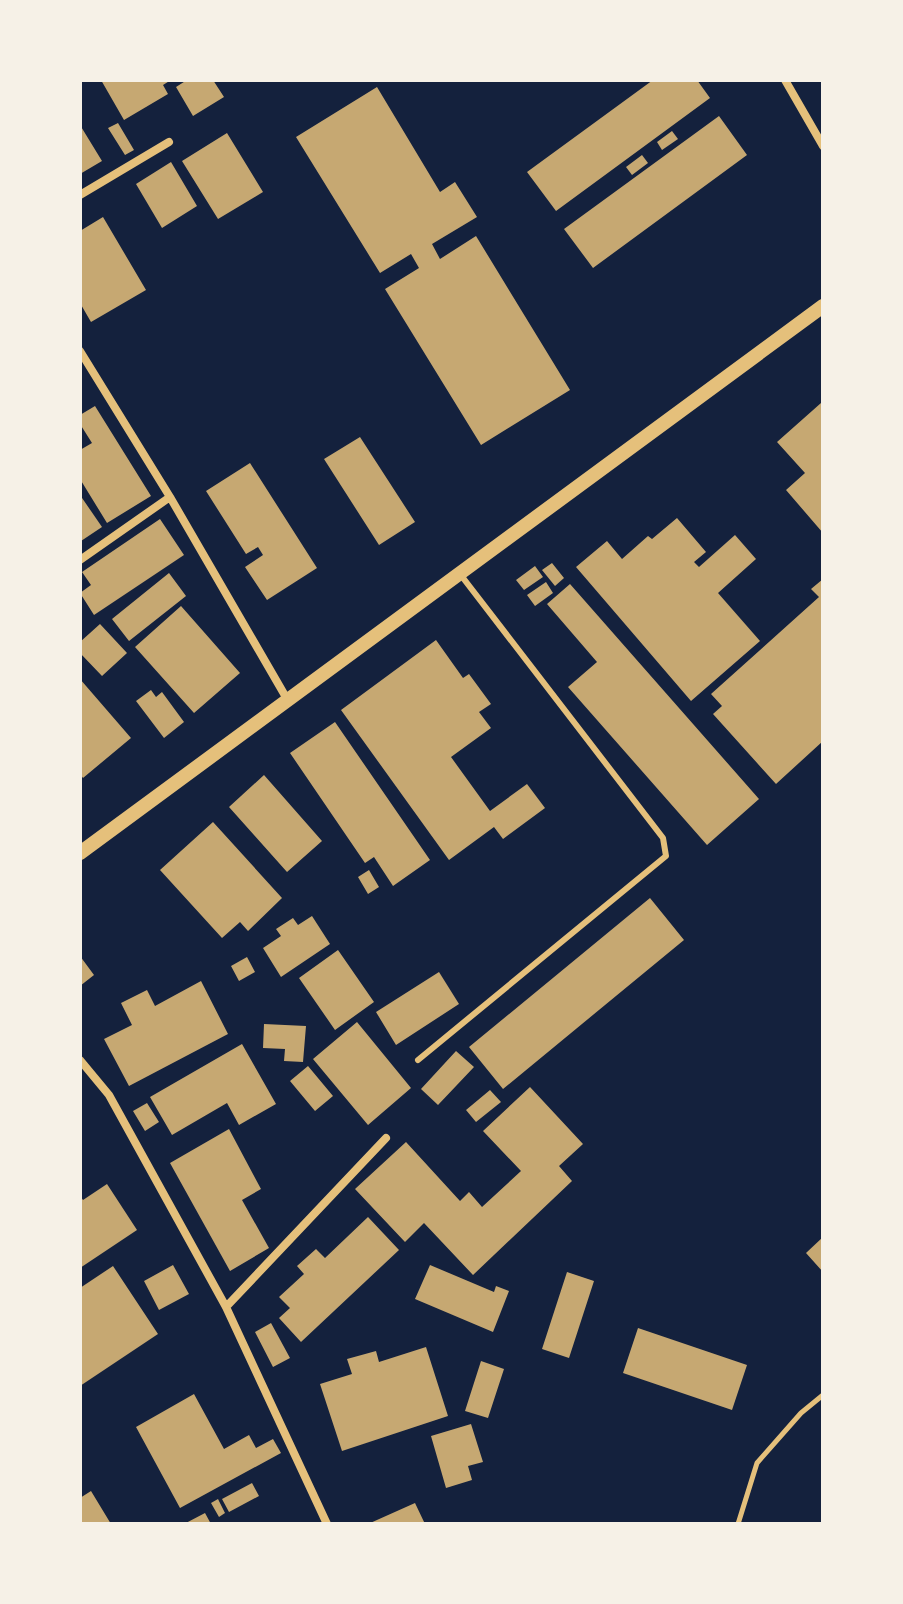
<svg xmlns="http://www.w3.org/2000/svg" width="903" height="1604" viewBox="0 0 903 1604" font-family="Signika,sans-serif">
<rect width="100%" height="100%" fill="#14213d"/>
<path fill="#c6a872" d="M 101,80 L 171,80 L 163,85 L 168,94 L 124,120 Z
M 187,80 L 213,80 L 224,97 L 193,116 L 176,87 Z
M 653,80 L 697,80 L 710,98 L 556,211 L 527,172 Z
M 377,87 L 440,192 L 455,182 L 477,217 L 432,244 L 440,259 L 476,236 L 570,390 L 481,445 L 385,289 L 419,268 L 411,254 L 380,273 L 296,137 Z
M 719,116 L 747,155 L 593,268 L 564,229 Z
M 118,123 L 134,150 L 125,155 L 108,128 Z
M 80,125 L 102,161 L 80,174 Z
M 672,131 L 678,139 L 662,150 L 657,142 Z
M 227,133 L 263,192 L 218,219 L 182,161 Z
M 642,155 L 648,163 L 632,175 L 626,167 Z
M 171,162 L 197,206 L 162,228 L 136,184 Z
M 103,217 L 146,290 L 91,322 L 80,303 L 80,231 Z
M 821,403 L 823,405 L 823,533 L 786,490 L 805,473 L 777,442 Z
M 95,406 L 151,496 L 107,523 L 80,479 L 80,450 L 92,443 L 80,424 L 80,415 Z
M 360,437 L 415,522 L 379,545 L 324,459 Z
M 250,463 L 317,568 L 267,600 L 245,567 L 263,555 L 258,547 L 246,554 L 206,491 Z
M 80,495 L 102,527 L 81,541 L 80,539 Z
M 677,518 L 706,552 L 694,562 L 699,567 L 735,535 L 756,559 L 718,593 L 760,641 L 691,701 L 576,567 L 607,541 L 622,559 L 648,536 L 652,539 Z
M 160,519 L 184,555 L 94,615 L 80,593 L 91,585 L 82,572 Z
M 552,563 L 564,578 L 555,586 L 542,570 Z
M 535,566 L 543,577 L 524,590 L 516,580 Z
M 169,573 L 186,596 L 129,641 L 112,619 Z
M 823,579 L 823,741 L 776,784 L 713,714 L 722,706 L 711,694 L 819,597 L 811,589 Z
M 546,582 L 553,593 L 535,606 L 527,595 Z
M 570,584 L 759,799 L 707,845 L 568,687 L 597,662 L 547,604 Z
M 181,606 L 240,673 L 194,713 L 135,647 Z
M 100,624 L 127,653 L 102,676 L 80,653 L 80,642 Z
M 436,640 L 463,678 L 469,674 L 491,704 L 479,712 L 491,728 L 451,757 L 490,811 L 527,784 L 545,808 L 503,839 L 494,827 L 449,860 L 341,710 Z
M 80,679 L 131,738 L 83,778 L 80,774 Z
M 151,690 L 156,697 L 162,692 L 184,722 L 164,738 L 136,701 Z
M 335,722 L 430,860 L 393,886 L 374,857 L 365,863 L 290,753 Z
M 264,775 L 322,841 L 287,872 L 229,807 Z
M 213,822 L 282,898 L 248,931 L 240,922 L 222,938 L 160,870 Z
M 369,870 L 379,887 L 368,894 L 358,877 Z
M 650,898 L 684,940 L 503,1089 L 469,1047 Z
M 312,916 L 330,944 L 281,977 L 263,948 L 281,936 L 276,929 L 293,918 L 298,925 Z
M 338,950 L 374,1002 L 335,1030 L 299,978 Z
M 80,956 L 94,975 L 80,986 Z
M 247,957 L 255,972 L 239,981 L 231,966 Z
M 439,972 L 459,1004 L 396,1045 L 376,1012 Z
M 201,981 L 228,1034 L 129,1086 L 104,1039 L 132,1025 L 121,1003 L 147,990 L 155,1006 Z
M 357,1022 L 411,1088 L 368,1125 L 313,1059 Z
M 264,1024 L 306,1026 L 303,1062 L 284,1061 L 285,1049 L 263,1048 Z
M 242,1044 L 276,1104 L 239,1125 L 227,1103 L 172,1135 L 150,1097 Z
M 456,1051 L 474,1067 L 438,1105 L 421,1089 Z
M 308,1066 L 333,1096 L 315,1111 L 290,1081 Z
M 530,1087 L 583,1144 L 559,1166 L 572,1181 L 473,1275 L 424,1223 L 405,1242 L 355,1189 L 406,1142 L 460,1201 L 469,1192 L 482,1207 L 521,1171 L 483,1131 Z
M 490,1090 L 501,1102 L 476,1122 L 466,1110 Z
M 147,1103 L 159,1122 L 145,1131 L 133,1111 Z
M 229,1129 L 261,1189 L 242,1200 L 269,1248 L 230,1271 L 170,1163 Z
M 107,1184 L 137,1230 L 80,1268 L 80,1196 L 83,1200 Z
M 368,1217 L 399,1250 L 301,1342 L 279,1318 L 290,1308 L 279,1297 L 304,1274 L 297,1266 L 316,1249 L 325,1258 Z
M 823,1237 L 823,1272 L 806,1253 Z
M 173,1265 L 189,1294 L 159,1310 L 144,1281 Z
M 430,1265 L 494,1292 L 496,1286 L 509,1291 L 493,1332 L 415,1299 Z
M 113,1266 L 158,1334 L 80,1386 L 80,1288 Z
M 567,1272 L 594,1281 L 569,1358 L 542,1349 Z
M 271,1323 L 290,1358 L 273,1367 L 255,1332 Z
M 638,1328 L 747,1365 L 732,1410 L 623,1373 Z
M 426,1347 L 448,1416 L 342,1451 L 320,1384 L 352,1374 L 347,1359 L 376,1351 L 379,1362 Z
M 481,1361 L 504,1369 L 488,1418 L 465,1411 Z
M 194,1394 L 224,1449 L 249,1435 L 256,1448 L 273,1439 L 281,1453 L 180,1508 L 136,1427 Z
M 471,1424 L 483,1462 L 468,1466 L 472,1480 L 446,1488 L 431,1436 Z
M 252,1483 L 259,1496 L 229,1512 L 222,1499 Z
M 91,1491 L 111,1524 L 80,1524 L 80,1498 Z
M 218,1499 L 225,1513 L 219,1517 L 211,1503 Z
M 415,1503 L 425,1524 L 368,1524 Z
M 205,1513 L 211,1524 L 184,1524 Z"/>
<g fill="none" stroke-linecap="round" stroke-linejoin="round">
<path stroke="#e5c07b" stroke-width="5" d="M 738,1524 L 757,1463 L 801,1413 L 823,1395"/>
<path stroke="#e5c07b" stroke-width="6" d="M 418,1060 L 666,856 L 663,838 L 460,574"/>
<path stroke="#e5c07b" stroke-width="8" d="M 785,80 L 823,146
M 80,195 L 169,142
M 80,351 L 170,497 L 287,699
M 80,560 L 170,497
M 80,1060 L 109,1095 L 226,1307 L 327,1524
M 226,1307 L 386,1138"/>
<path stroke="#e5c07b" stroke-width="14" d="M 80,853 L 823,306"/>
</g>
<rect width="903" height="1604" fill="none" stroke="#f6f1e7" stroke-width="164"/>
</svg>
